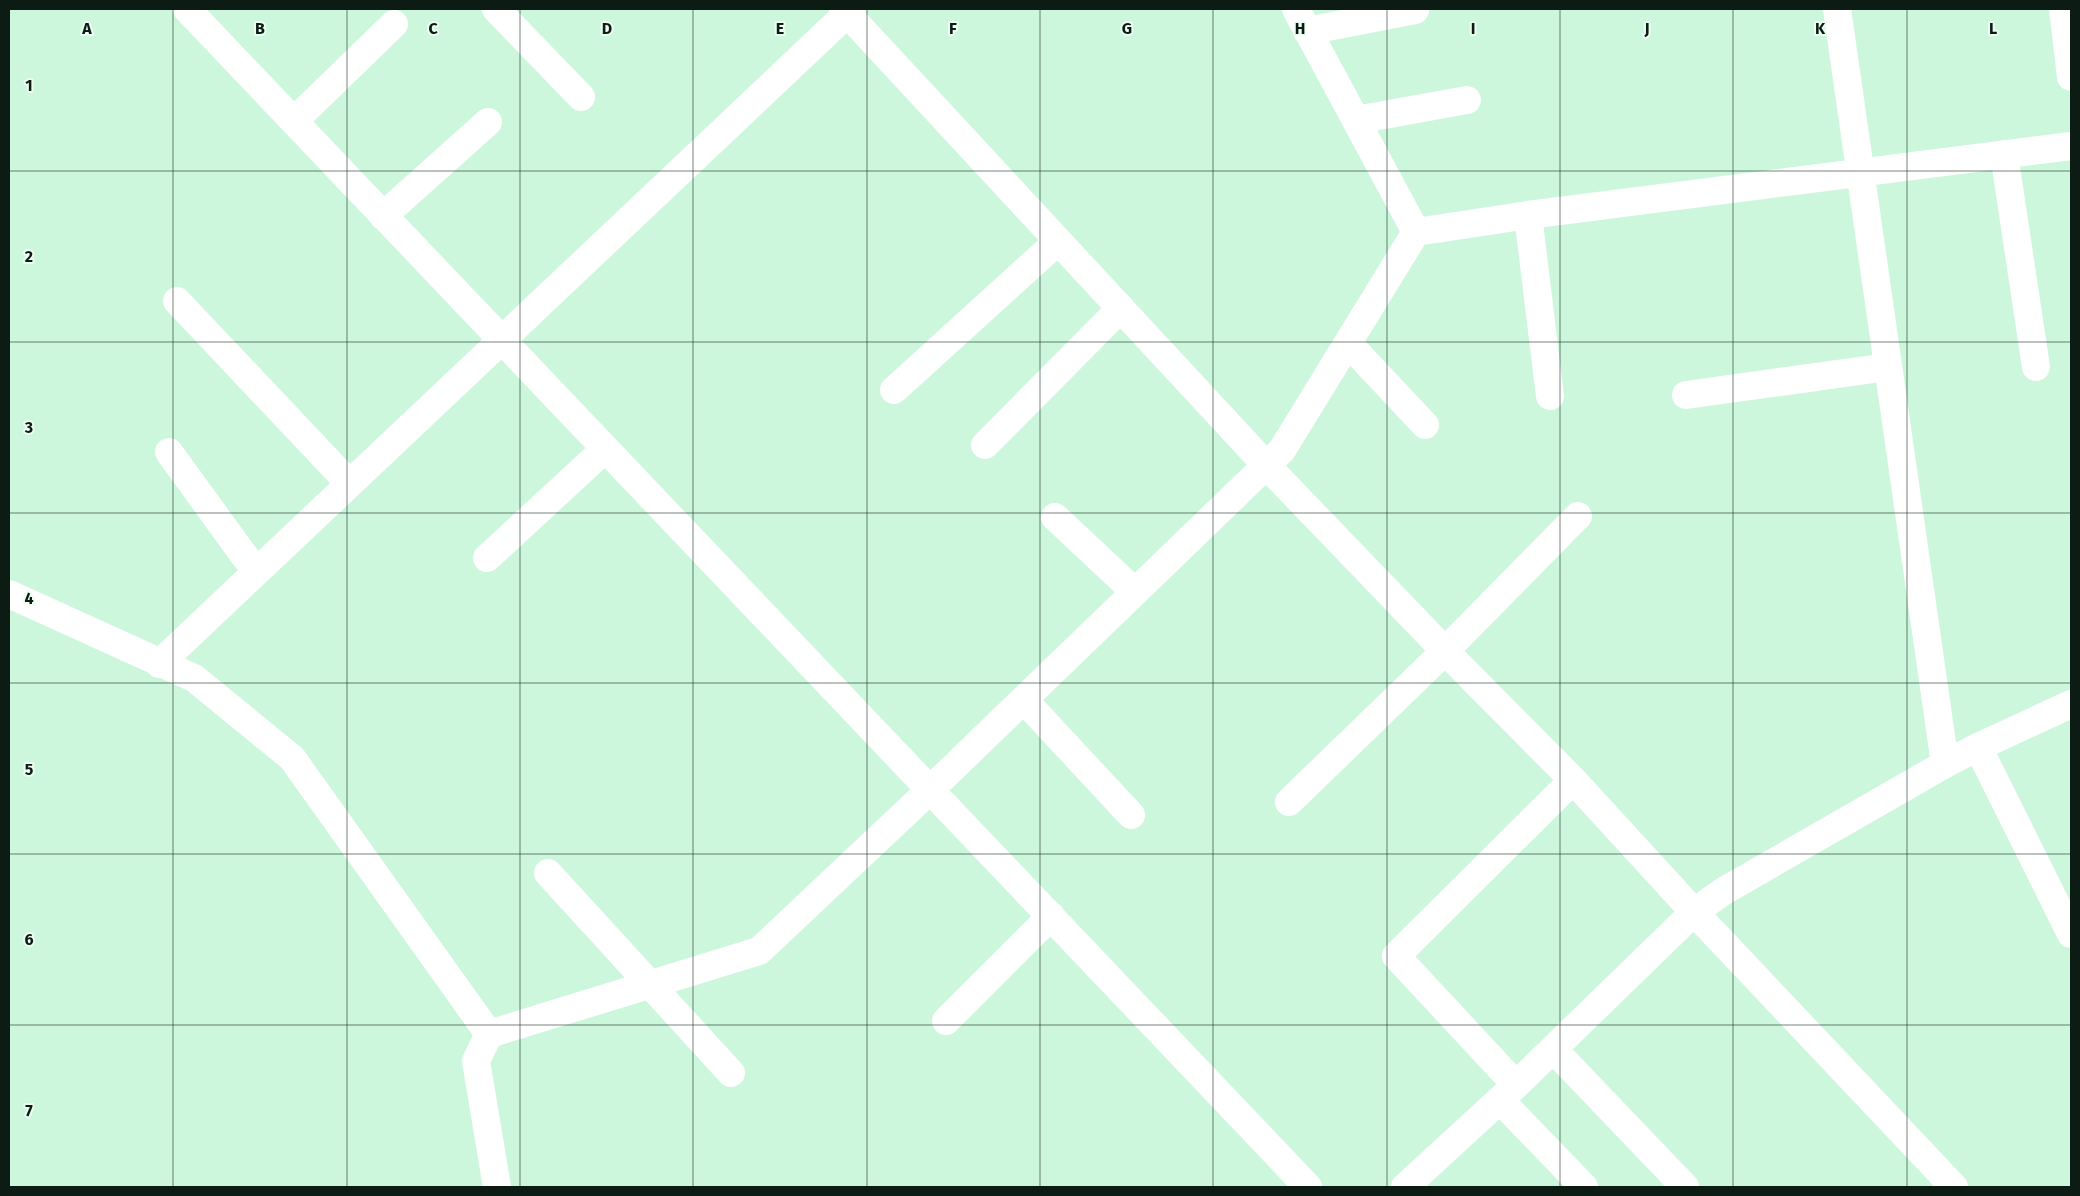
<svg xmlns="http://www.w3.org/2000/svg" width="2080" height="1196" viewBox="0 0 2080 1196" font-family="'Fira Sans',sans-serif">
<rect width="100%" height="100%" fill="#cdf7dd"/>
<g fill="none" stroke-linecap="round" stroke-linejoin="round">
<path stroke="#fff" stroke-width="28" d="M 187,9 C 560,402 935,794 1308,1187
M 496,9 L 581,97
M 843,9 L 1266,465 L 1445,651 L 1573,780 L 1694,912 L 1954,1187
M 1296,9 L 1416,232
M 1837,9 L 1945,764
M 2063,9 L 2071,77
M 1307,31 L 1415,10
M 1356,120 L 1467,100
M 294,121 L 394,24
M 2004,154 L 2036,367
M 1528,215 L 1550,396
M 383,216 L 488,122
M 177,301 L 349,483
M 1348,343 L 1425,425
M 894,390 L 1058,241
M 1686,395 L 1888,367
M 985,445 L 1121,308
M 169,452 L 243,554 L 257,571
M 1055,517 L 1135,592
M 487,558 L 605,449
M 9,594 L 194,678 L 292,758 L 489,1034
M 159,664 L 852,9
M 1024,700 L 1131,815
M 1978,747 L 2071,934
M 1289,802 L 1445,651 L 1578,516
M 548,873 L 731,1073
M 946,1021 L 1051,916
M 1553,1049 L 1685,1187
M 1516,1085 L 1396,956 L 1573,780
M 1500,1100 L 1584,1187
M 497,1187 L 476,1061 L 489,1034 L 759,951 L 931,789 L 1282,450 L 1416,232 L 1528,215 L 2071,146
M 1405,1187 L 1516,1085 L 1694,912 L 1724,891 L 1945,764 L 1978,747 L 2071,704"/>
</g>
<path fill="none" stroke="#0c1b13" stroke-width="1" stroke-opacity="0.55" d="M 173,9 L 173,1187M 347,9 L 347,1187M 520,9 L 520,1187M 693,9 L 693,1187M 867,9 L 867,1187M 1040,9 L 1040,1187M 1213,9 L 1213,1187M 1387,9 L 1387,1187M 1560,9 L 1560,1187M 1733,9 L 1733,1187M 1907,9 L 1907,1187M 9,171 L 2071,171M 9,342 L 2071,342M 9,513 L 2071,513M 9,683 L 2071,683M 9,854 L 2071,854M 9,1025 L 2071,1025"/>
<g font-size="16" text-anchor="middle" font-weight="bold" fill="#0c1b13" stroke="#ecfdf2" stroke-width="4" stroke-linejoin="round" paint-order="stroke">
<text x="87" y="34">A</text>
<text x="260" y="34">B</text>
<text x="433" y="34">C</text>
<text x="607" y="34">D</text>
<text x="780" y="34">E</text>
<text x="953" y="34">F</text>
<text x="1127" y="34">G</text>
<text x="1300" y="34">H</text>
<text x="1473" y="34">I</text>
<text x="1647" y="34">J</text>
<text x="1820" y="34">K</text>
<text x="1993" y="34">L</text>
<text x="29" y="91">1</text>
<text x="29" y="262">2</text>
<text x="29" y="433">3</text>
<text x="29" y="604">4</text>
<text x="29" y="775">5</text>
<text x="29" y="945">6</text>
<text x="29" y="1116">7</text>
</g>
<rect width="2080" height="1196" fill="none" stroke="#0c1b13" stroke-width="20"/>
</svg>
